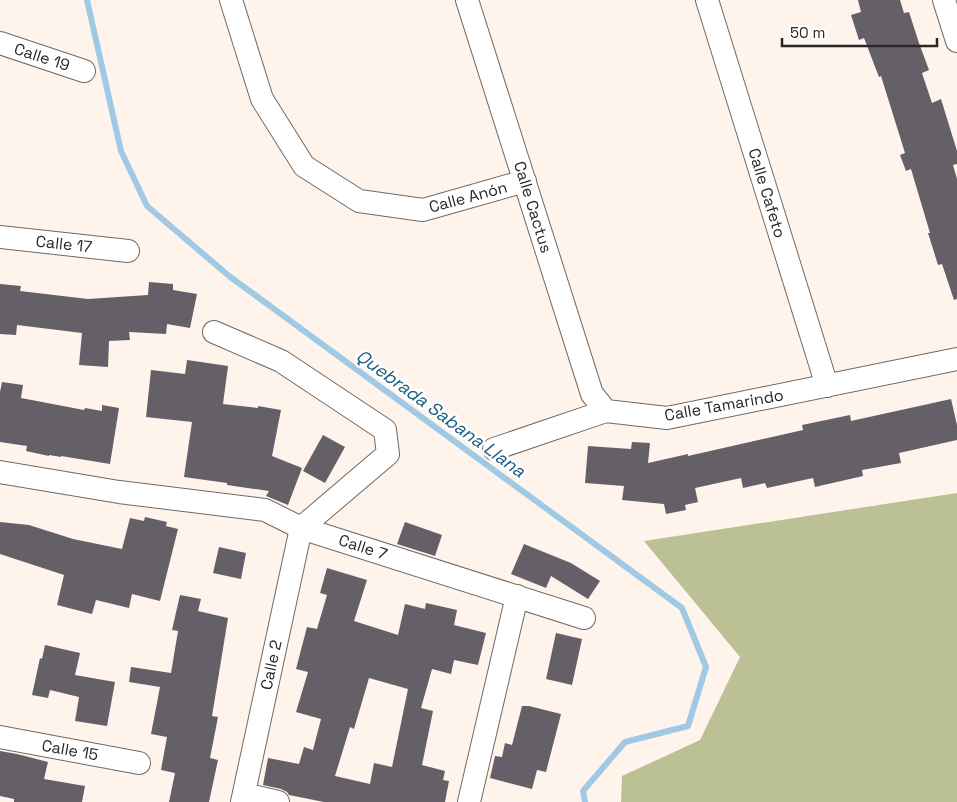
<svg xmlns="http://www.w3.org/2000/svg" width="957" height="802" viewBox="0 0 957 802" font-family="'Space Grotesk',sans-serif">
<rect width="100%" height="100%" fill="#fef4ec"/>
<path fill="#bcc195" d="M 957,493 L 957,802 L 621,802 L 622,776 L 700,740 L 740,657 L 644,541 Z"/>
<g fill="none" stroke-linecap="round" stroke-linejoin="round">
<path stroke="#9fc9e5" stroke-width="6" d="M 87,0 L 121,151 L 147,206 L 229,276 L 682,608 L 706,667 L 688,726 L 625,742 L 583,791 L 585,802"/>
</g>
<path fill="#656068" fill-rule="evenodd" d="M 858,0 L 900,0 L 904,13 L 909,12 L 919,43 L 929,70 L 922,73 L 932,103 L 941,99 L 957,151 L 957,164 L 953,165 L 957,179 L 957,299 L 954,300 L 942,264 L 938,265 L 928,233 L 930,233 L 911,169 L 906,171 L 900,155 L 905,153 L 881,76 L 879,77 L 864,38 L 859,40 L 851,15 L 861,12 Z
M 149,282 L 173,284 L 173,290 L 197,294 L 190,328 L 167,324 L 166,334 L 129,332 L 130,340 L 109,341 L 108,367 L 79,365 L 82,333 L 17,325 L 16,335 L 0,334 L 0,284 L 21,286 L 20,291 L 88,299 L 148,295 Z
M 187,360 L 228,366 L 223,404 L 258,408 L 258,406 L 281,410 L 272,456 L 302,468 L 288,505 L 266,496 L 269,491 L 227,485 L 227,483 L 184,477 L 192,422 L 146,417 L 151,370 L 185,374 Z
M 2,382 L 23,385 L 21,398 L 84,410 L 85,408 L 102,411 L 102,405 L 119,408 L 110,464 L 61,456 L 61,457 L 49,455 L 49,456 L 26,451 L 27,446 L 0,442 L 0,392 Z
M 951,399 L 957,425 L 957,440 L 899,453 L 901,463 L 862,470 L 863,476 L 815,487 L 813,478 L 767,488 L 765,483 L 743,488 L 741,478 L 695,488 L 698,502 L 685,505 L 686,510 L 666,514 L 664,504 L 622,500 L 624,486 L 585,483 L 588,446 L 631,449 L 632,442 L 650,443 L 648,463 L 688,454 L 688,456 L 803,430 L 802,425 L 850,415 L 851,421 Z
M 323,435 L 345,447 L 325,483 L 303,471 Z
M 145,517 L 167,522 L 166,526 L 178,529 L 160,601 L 132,594 L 129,608 L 96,600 L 92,614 L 57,605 L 64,575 L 0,554 L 0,522 L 29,525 L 73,539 L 122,549 L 130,518 L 144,521 Z
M 405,522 L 442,535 L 435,556 L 397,544 Z
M 524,544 L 571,563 L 600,581 L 588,599 L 551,576 L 546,588 L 511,574 Z
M 219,547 L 246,553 L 241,579 L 213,573 Z
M 327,568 L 367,580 L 354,621 L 398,635 L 405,604 L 425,609 L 426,603 L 457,610 L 454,625 L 486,633 L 478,665 L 454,660 L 451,674 L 432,669 L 421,708 L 433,711 L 422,765 L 445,771 L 443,780 L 449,781 L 445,802 L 324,802 L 289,795 L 287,792 L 281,789 L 263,785 L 268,758 L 299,764 L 304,747 L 313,750 L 321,719 L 296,712 L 308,672 L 296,669 L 307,627 L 317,629 L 327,595 L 320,593 ZM 369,678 L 408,689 L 392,767 L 374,763 L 370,784 L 335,776 L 350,727 L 354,729 Z
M 180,595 L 201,599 L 198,611 L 228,618 L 212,716 L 218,717 L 210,758 L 218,760 L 209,802 L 169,802 L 175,773 L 161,770 L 167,737 L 151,734 L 160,687 L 129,682 L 131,667 L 171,673 L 178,631 L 172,630 Z
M 556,633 L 582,639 L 572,685 L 546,679 Z
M 45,645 L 80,653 L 75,675 L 115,682 L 107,726 L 75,721 L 79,697 L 50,690 L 48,698 L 32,695 L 40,658 L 42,659 Z
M 522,706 L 529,706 L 561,714 L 546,772 L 537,770 L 532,789 L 490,778 L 495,756 L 502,757 L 505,743 L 512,745 Z
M 0,751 L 17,754 L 48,762 L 44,779 L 85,786 L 82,802 L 14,802 L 14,799 L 0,796 Z"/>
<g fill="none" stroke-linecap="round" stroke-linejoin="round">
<defs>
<path id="minor" d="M 231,0 L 262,99 L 304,166 L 359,201 L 423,210 L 525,181
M 467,0 L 592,394 L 606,411
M 707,0 L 827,386
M 944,0 L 957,41
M 0,43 L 84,71
M 0,237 L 128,251
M 214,332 L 281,361 L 385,430 L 388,454 L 301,528 L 242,802
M 494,449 L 606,411 L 667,418 L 957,359
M 0,472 L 119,492 L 265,510 L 301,528 L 584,618
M 0,737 L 139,763
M 244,794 L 278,802
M 469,802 L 517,596"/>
</defs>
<use href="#minor" stroke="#716962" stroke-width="24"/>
<use href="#minor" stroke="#fff" stroke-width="22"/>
</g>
<g text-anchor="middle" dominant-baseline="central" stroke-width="5" stroke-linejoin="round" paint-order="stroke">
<g font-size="16" fill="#2a2624" stroke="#fff">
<text transform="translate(42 57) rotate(18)">Calle 19</text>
<text transform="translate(767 193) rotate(73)">Calle Cafeto</text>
<text transform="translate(468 197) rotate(-15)">Calle Anón</text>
<text transform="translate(533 207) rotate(73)">Calle Cactus</text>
<text transform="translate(64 244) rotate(6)">Calle 17</text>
<text transform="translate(724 405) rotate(-10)">Calle Tamarindo</text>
<text transform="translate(363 547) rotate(18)">Calle 7</text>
<text transform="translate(271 665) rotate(-78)">Calle 2</text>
<text transform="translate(70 750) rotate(10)">Calle 15</text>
</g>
<g font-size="18" font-style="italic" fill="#175d82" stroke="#fff">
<text transform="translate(441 413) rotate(36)">Quebrada Sabana Llana</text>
</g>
</g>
<path d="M782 38v8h155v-8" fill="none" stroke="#2a2624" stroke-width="2.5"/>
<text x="790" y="38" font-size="15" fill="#2a2624" stroke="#ffffff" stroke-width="4" paint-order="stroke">50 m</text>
</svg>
